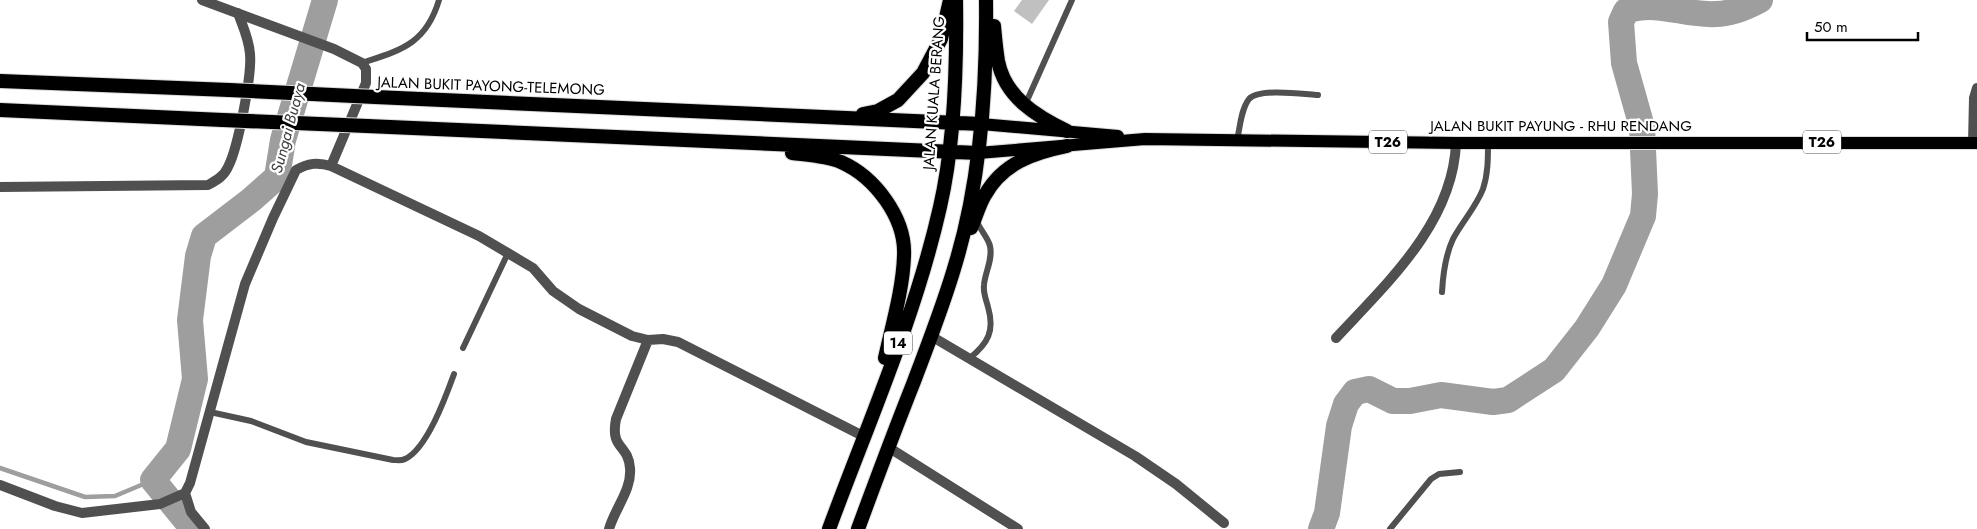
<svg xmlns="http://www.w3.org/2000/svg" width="1977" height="529" viewBox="0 0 1977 529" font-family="Jost,sans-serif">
<rect width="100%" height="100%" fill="#fff"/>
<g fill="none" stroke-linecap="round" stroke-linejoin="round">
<path stroke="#9e9e9e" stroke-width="4.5" d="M 0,468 L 85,497 L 115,496 L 153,480"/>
<path stroke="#9e9e9e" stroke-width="26" d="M 193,529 L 153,480 L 178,449 L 195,379 L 190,320 L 198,256 L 204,236 L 251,200 L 277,177 L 283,140 L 325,0
M 1321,529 L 1327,513 L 1339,426 L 1346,404 L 1355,392 L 1369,389 L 1393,401 L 1410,401 L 1441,395 L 1493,402 L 1508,400 L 1554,370 L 1587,328 L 1614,285 L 1643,216 L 1645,194 L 1642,127 L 1624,63 L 1621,22 L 1626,11 C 1658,0 1684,16 1716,14 C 1732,14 1747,7 1760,0"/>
</g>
<path fill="#c0c0c0" d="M 1022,0 L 1049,0 L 1032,24 L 1014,11 Z"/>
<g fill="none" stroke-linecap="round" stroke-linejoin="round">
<defs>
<path id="primary" d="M 981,124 L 1118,136
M 978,153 L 1145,139 L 1456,143 L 1977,143"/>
<path id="trunk" d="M 994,26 C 995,37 996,49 998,61 C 1005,97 1036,116 1067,131
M 0,81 L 229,90
M 375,97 L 981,124
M 0,110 L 223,120
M 863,114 L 878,111 L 898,100 L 923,73 L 941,39 L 950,0
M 367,126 L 978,153
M 792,153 C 808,155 827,156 841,162 C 875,177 906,218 904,256 C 903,289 892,326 885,358
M 971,228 C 976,217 979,205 985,195 C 1003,163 1033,153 1067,146
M 829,529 C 868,423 915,318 940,207 C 955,142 957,67 956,0
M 858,529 C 876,480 894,432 913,384 C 928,344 944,304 956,262 C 981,179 987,87 986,0"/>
</defs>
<use href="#primary" stroke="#dbdbdb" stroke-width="14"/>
<use href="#trunk" stroke="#dbdbdb" stroke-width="16"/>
<path stroke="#505050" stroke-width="6" d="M 362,63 C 401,50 426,44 439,0
M 1025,105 L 1072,0
M 1237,140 C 1240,128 1241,109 1249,99 C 1259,88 1302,94 1318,95
M 1442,292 C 1443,274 1445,256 1453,239 C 1462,222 1476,207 1483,189 C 1488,174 1488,159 1488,143
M 463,348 L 508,253
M 970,358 C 988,343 995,331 988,307 C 986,299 983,293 984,285 C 985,272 993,260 990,246 C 988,237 979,229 976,219
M 210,412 L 251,421 L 306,442 L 393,460 C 397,460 401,461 405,459 C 427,449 446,396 454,374
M 1390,529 L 1431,479 L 1439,474 L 1460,472"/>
<path stroke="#505050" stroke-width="10" d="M 202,0 L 334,49 L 362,63 L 366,69 L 366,83 L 331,166
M 1973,143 L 1974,98 L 1977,88
M 0,187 L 208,185 C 217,180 224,176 228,167 C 238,148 252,75 250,54 C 249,39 243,27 238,13
M 931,336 L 1135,456 L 1176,484 L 1224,523
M 1336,338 C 1387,283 1453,223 1456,143
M 888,447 L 1018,529
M 0,485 L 55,506 L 82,513 L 160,504 L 185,493 L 190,483 L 245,284 L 273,218 L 296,170 C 308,163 318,162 331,166 L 479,236 L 533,268 L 553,291 L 579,309 L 632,336 L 648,340 L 663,339 L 678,342 L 863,436
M 185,493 L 191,512 L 205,529
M 609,529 C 615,508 632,490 630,468 C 628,443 610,450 616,419 L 648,340"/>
<use href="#primary" stroke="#000" stroke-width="12"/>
<use href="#trunk" stroke="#000" stroke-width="14"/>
<defs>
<path id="trunk-bridge" d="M 229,90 L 375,97
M 223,120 L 367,126"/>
</defs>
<use href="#trunk-bridge" stroke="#dbdbdb" stroke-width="16" stroke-linecap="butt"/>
<use href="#trunk-bridge" stroke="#000" stroke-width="14"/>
</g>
<g text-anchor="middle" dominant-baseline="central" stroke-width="4.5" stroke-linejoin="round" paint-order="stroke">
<g fill="#fff" stroke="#4c4c4c" stroke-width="1">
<rect x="1369" y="130.5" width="38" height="23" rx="4"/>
<rect x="1803" y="130.5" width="38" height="23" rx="4"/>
<rect x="884" y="331.5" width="28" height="23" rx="4"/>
</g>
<g font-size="14" font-weight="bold" fill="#000">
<text x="1388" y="142">T26</text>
<text x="1822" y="142">T26</text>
<text x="898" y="343">14</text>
</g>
<g font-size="15" fill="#000" stroke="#fff">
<text transform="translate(491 86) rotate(2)">JALAN BUKIT PAYONG-TELEMONG</text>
<text transform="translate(934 93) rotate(-86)">JALAN KUALA BERANG</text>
<text x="1561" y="126">JALAN BUKIT PAYUNG - RHU RENDANG</text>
</g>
<g font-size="16" font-style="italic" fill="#3f3f3f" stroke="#fff">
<text transform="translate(288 128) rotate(-75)">Sungai Buaya</text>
</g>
</g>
<path d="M1807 32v8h111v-8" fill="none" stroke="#000000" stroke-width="2.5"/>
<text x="1814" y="32" font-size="15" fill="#000000" stroke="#ffffff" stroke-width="4" paint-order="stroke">50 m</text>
</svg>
